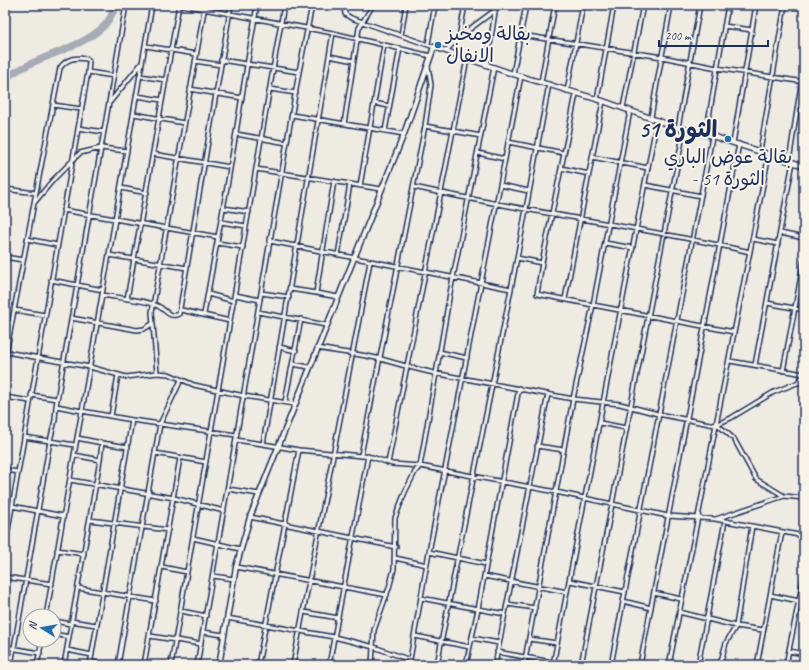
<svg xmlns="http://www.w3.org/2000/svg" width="809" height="670" viewBox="0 0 809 670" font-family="Caveat,'Playpen Sans Arabic',sans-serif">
<rect width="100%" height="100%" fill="#eeebe2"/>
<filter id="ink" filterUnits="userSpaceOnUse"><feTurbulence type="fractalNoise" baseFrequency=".025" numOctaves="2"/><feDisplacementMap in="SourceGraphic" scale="8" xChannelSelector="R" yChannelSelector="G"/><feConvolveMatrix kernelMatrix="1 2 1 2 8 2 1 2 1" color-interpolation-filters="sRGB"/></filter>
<g filter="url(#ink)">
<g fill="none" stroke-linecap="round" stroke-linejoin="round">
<path stroke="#a6abb5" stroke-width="7" d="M 5,79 C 34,56 78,51 104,26 C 109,21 113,12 117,5"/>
<defs>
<path id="street" d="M 152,5 L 82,411 L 132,420 L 236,435
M 182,5 L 333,33 L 431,56
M 344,5 L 345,14 L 351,18 L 434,47
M 724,26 L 752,30
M 401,35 L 406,5
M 521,35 L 662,57 L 717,68 L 804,82
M 459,37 L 465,5
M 428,44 L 435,5
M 146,46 L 196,54
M 446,51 L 459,37 L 502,5
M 329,56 L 354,61
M 221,60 L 299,72
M 195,61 L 221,65
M 487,65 L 496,5
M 88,72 L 114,76
M 513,74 L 526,5
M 140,76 L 166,80
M 541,82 L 555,5
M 190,89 L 242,98
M 270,89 L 296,93
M 567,91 L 583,5
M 137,96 L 162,100
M 597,100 L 614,5
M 110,102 L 141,64
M 374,103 L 389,106
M 53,105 L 81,109
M 623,108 L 643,5
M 630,111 L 593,305 L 734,332
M 134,114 L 184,123
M 292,115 L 404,134
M 651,117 L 671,5
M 344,124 L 359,28 L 373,5
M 425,126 L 481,136
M 78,128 L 104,132
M 678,128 L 700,5
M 385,131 L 400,48
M 236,134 L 287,143
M 706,134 L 728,5
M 508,142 L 564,153
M 733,143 L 756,5
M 760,151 L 785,5
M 478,153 L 505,159
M 153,154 L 230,167
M 592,157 L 648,168
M 789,161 L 804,66
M 561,168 L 589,174
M 256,169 L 381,189
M 334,181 L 316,293 L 338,297
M 500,185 L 529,191
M 645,185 L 701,196
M 360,186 L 384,45
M 414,187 C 525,212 639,226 750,252
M 121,188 L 147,193
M 5,189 L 36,193
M 224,208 L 249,212
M 63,210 L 218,237
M 221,222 L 246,226
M 780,233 L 804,238
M 27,239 L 57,245
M 753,239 L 778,244
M 270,241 L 511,289
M 217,243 L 243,247
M 605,243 L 633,248
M 109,255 L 187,268
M 338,255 L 350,184
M 5,257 L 23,260
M 517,258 L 549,84
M 542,263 L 576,94
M 51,280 L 103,290
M 290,289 L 316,293
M 261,293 L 289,297
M 208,294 L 234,301
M 102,295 C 118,298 143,299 158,306 C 165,309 169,319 179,314 L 231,5
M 235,295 L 260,300
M 127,299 L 179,5
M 565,299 L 603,101
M 767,303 L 804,310
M 14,310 L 45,315
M 181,310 L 230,321
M 258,312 L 326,325
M 204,314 L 227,187 L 257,5
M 71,318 L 137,330 L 144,329 L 152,324
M 5,322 L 11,323
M 279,347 L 296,351
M 317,348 C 338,352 360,354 381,359 C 398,364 416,369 434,373 C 480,382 527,390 573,399 L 593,305 L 537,294 L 542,263 L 517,258 C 491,394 462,529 437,665
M 6,352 L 90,367 L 126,377 L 157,373 L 169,374 L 194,385 L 244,396 L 294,404
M 439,352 L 467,358
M 5,359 L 34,203 L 53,180 L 80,153 L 101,148 L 127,151
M 730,361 L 804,374
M 293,364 L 309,367
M 755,365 L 793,162
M 783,371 L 804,260
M 157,373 L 152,312 L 205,5
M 797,383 L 804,383
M 31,395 L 57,399
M 5,397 L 30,401
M 285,402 L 301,319
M 56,406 L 126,5
M 111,416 L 118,375
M 600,423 L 626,428
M 717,424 L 734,439 L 756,479 L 784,496 L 804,498
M 24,437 L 75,445
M 236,440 L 263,444 L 333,33
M 102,443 L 128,447
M 263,444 L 299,450 L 372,457 L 392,464 L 420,466 L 556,492 L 668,516 L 715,519 L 804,536
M 537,446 L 564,450
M 155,453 L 206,462
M 361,455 L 425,126 L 431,85 L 428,66
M 388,463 L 467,59
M 5,470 L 18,472
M 70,480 L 174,498 L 224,511
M 228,489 L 259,494
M 12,506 L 63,516
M 250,517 L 396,547
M 716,519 L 784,496
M 90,520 L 168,530
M 193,538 L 240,549
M 5,547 L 88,72 L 89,62 L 87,59 C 76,57 67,58 60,68 L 34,203
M 57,550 L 84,554
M 429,552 L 486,564
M 395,558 L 427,565
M 162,567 L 187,572
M 236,567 L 387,595
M 213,576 L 234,579
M 484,576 L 567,592
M 5,577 L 52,584
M 570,581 L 625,592
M 78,588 L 156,601
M 654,593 L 681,599
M 770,595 L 804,602
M 421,598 L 478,609 L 519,388
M 623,601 L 651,608
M 507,604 L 535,608
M 181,611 L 206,616
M 304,612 L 338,618
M 679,612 L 736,626 L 763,630
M 46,616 L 77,438
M 227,618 L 334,637 L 374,647 L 410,660
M 54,621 L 71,624
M 71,621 L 96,625
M 203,632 L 224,635
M 54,634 L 69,637
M 150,636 L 201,644
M 415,636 L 470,647
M 472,638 L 499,643
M 529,639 L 557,643
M 5,647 L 40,653
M 67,650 L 92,655
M 789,651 L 804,654
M 497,652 L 568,665
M 91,662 L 108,665
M 11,665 L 50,441 L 55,420 L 56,406 L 82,411 L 77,438 L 102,443 L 100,460 L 74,455
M 37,665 L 42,640
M 64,665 L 100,460
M 90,665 L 132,420
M 118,665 L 160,424 L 181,380
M 144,665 L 180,458
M 171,665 L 284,5
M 197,665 L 299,72 L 312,5
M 258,665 L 299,450
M 293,665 L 370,262
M 329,665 L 368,456
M 372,665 L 374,630 L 389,588 L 394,569 L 395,518 L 405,492 L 415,472 L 420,466 L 450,293 L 494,67
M 409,665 L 429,552 L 521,76
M 466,665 L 478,609 L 505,614
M 495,665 L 548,394
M 524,665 L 573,399 L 620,404 L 658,414 L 715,425 L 731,418 L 774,392 L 797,383 L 804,375
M 553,665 L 657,120
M 581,665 L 684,130
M 611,665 L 712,137
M 640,665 L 739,144
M 669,665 L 769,154
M 698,665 L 725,521
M 720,665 L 726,643 L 736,626 L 752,526
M 757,665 L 782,532
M 786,665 L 804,575"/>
<path id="secondary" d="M 219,665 L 236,567 L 250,517 L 404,134 L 434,47 L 513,74 L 603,101 L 678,128 L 706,134 L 804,166"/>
</defs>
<use href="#street" stroke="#1b2f5e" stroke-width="6"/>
<use href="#secondary" stroke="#1b2f5e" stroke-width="7"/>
<use href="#street" stroke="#f7f3e8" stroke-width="3"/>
<use href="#secondary" stroke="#f7f3e8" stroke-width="4"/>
</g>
</g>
<g fill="#1f6fb2" stroke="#f7f3e8" stroke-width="1.5">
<circle cx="438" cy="45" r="4"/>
<circle cx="728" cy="139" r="4"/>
</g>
<g text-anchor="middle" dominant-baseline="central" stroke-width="4" stroke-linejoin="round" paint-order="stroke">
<g font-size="19" fill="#1b2f5e" stroke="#f7f3e8" text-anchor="start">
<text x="446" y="34">بقالة ومخبز<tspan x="446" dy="22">الانفال</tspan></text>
<text x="728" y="157" text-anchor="middle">بقالة عوض الباري<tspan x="728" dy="22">- الثورة 51</tspan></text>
</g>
<g font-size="23" font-weight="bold" fill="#1b2f5e" stroke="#f7f3e8">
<text x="678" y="129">الثورة 51</text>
</g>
</g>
<rect width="809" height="670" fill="none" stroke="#f7f3e8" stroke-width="20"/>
<rect x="10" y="10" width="789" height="650" fill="none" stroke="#1b2f5e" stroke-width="1.5" filter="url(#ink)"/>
<g transform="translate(42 628) rotate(281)"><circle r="19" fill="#f7f3e8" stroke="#9fa5b1"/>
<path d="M0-3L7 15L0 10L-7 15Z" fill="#1f6fb2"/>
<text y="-6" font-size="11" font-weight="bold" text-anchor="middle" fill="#1b2f5e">N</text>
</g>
<path d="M659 40v6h109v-6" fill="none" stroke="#1b2f5e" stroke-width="2"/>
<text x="665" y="40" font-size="12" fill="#1b2f5e" stroke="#f7f3e8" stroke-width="3" paint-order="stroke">200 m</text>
</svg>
